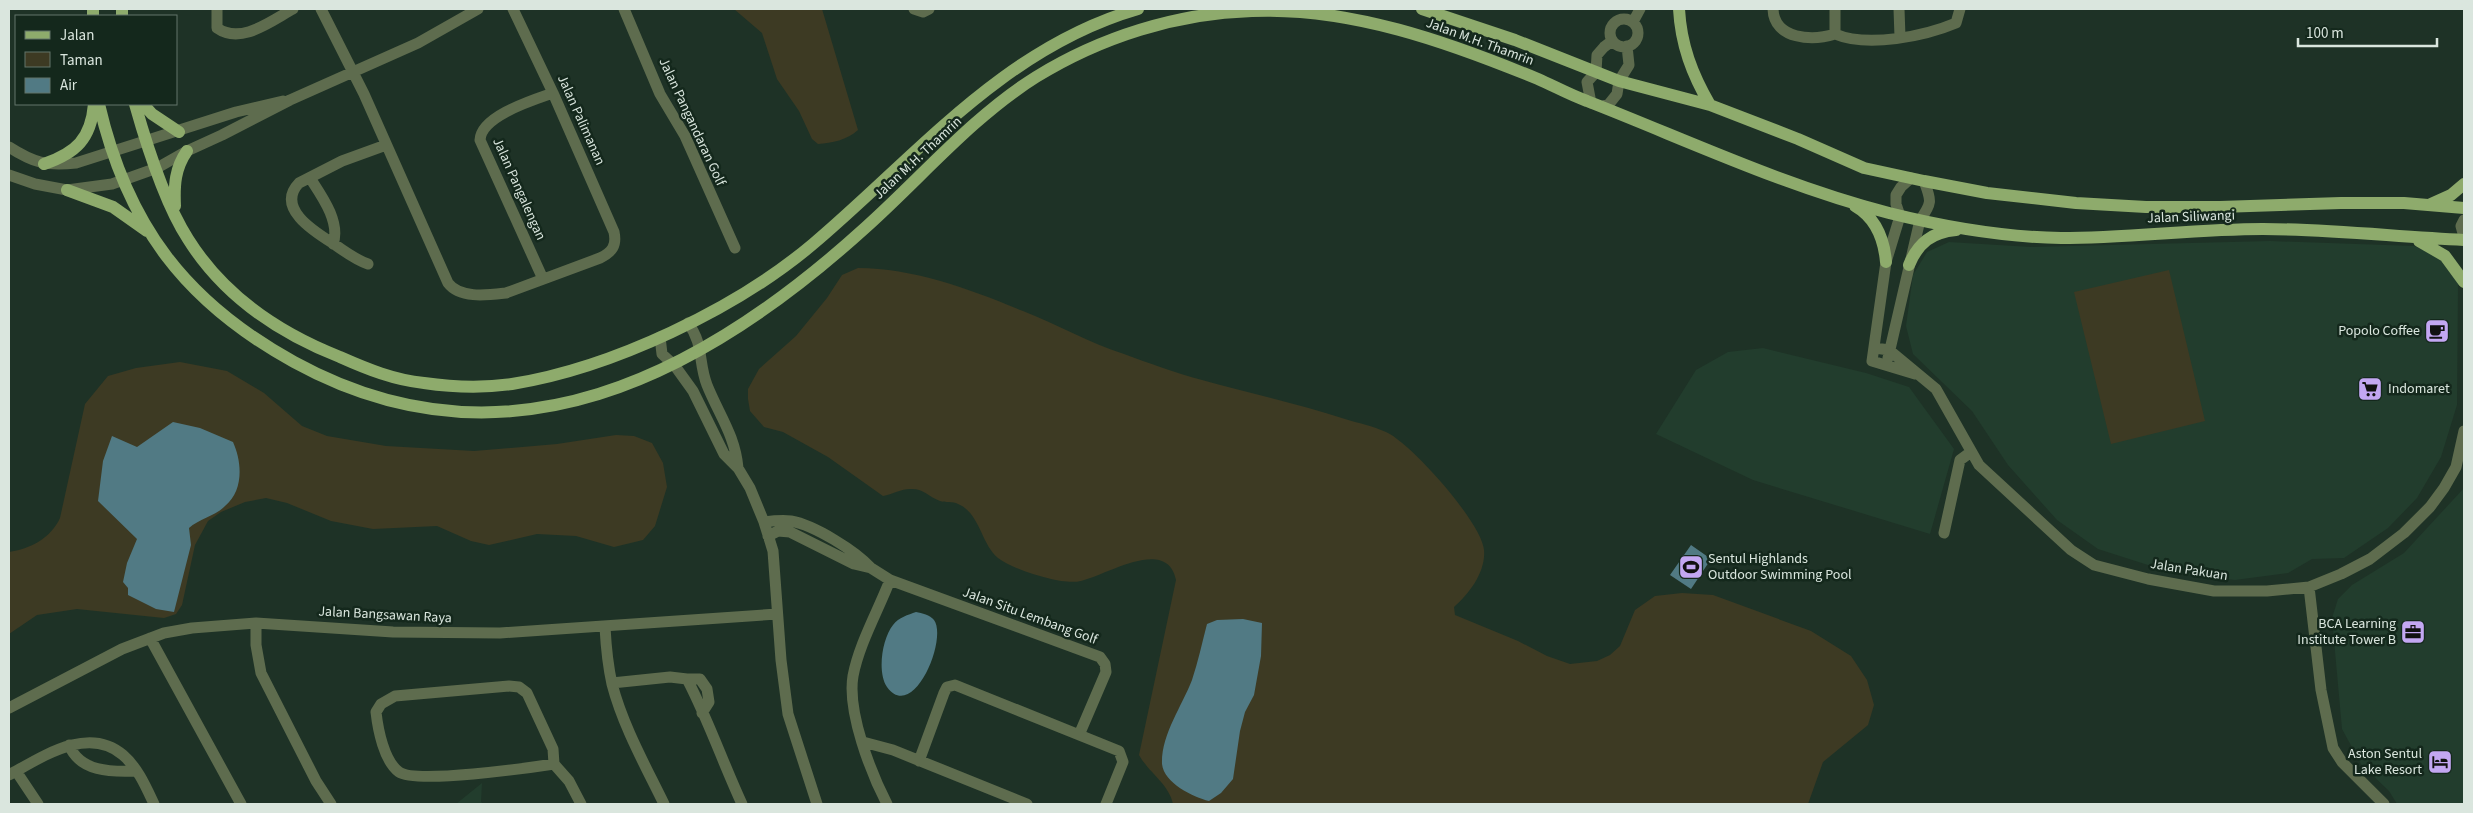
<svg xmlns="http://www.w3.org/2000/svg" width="2473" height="813" viewBox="0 0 2473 813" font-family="'Source Sans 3',sans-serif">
<rect width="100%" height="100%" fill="#1e3226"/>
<path fill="#223d2d" d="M 2270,241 L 2414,246 L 2445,259 L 2458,284 L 2457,405 L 2441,457 L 2417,498 L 2388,528 L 2344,558 L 2312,559 L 2288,573 L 2235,580 L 2173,573 L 2098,549 L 2057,520 L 2008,465 L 1972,411 L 1913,354 L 1906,326 L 1913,275 L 1927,252 L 1949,242 L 2031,247 Z
M 1763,348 L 1866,373 L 1909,387 L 1954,449 L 1930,534 L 1753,480 L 1656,434 L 1696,370 L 1728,352 Z
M 2464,488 L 2464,804 L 2397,804 L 2389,791 L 2361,764 L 2342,729 L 2332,618 L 2338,599 L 2352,585 L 2404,553 Z
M 482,783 L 481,802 L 484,804 L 451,804 L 456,804 Z"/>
<path fill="#3d3a23" d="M 734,9 L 822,9 L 858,130 C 847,140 832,143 818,144 L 812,139 L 799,111 L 777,79 L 762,33 Z
M 858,268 C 914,268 972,290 1023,311 C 1057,324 1089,343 1124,354 C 1149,363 1175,373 1202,380 C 1249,393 1298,404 1345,419 C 1358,423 1373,426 1386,432 C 1411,443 1482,523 1484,550 C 1486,572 1469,594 1454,607 L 1455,615 L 1518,641 L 1547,656 L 1570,664 L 1597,661 L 1610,655 L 1620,646 L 1635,610 L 1655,596 L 1682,593 L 1713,595 L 1811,631 L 1851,656 L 1867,680 L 1874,705 L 1868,725 L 1823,762 L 1808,804 L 1173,804 C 1169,784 1149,773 1139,755 L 1176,580 C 1167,536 1107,575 1081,581 C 1073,583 1059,581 1051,579 C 1034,575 1012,568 998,558 C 981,544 980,513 958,504 C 953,501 945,503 940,501 C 929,497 924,489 912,489 C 903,488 893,494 883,496 L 828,457 L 783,432 L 764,427 L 750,411 L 748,399 L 748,389 L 759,369 L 796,336 L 827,298 L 842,275 Z
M 2169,270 L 2205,421 L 2111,444 L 2074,292 Z
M 180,362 L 227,371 L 264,393 L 302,426 L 327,436 L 386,446 L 474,451 L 557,444 L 616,435 L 634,436 L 652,443 L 663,463 L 667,487 L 655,526 L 643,540 L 614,547 L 576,536 L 537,534 L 489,545 L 471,541 L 437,526 L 373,529 L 331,521 L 287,503 L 266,498 L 245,502 L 221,512 L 208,521 L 195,545 L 182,605 L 176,614 L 164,618 L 77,609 L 37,615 L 9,634 L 9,552 C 30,549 51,538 60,518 L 85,404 L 108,376 L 136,368 Z"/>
<path fill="#517a84" d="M 173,422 L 200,428 L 233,442 C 242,462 244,490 225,506 C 217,515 199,519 189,528 L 191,545 L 174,612 L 156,609 L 128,595 L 128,588 L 123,582 L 127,563 L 137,539 L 98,501 L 103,461 L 112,436 L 137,447 Z
M 1691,545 L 1711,559 L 1691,589 L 1670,575 Z
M 916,612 C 922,613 930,615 934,620 C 948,639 913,723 887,687 C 877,672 882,639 893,625 C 899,617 908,615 916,612 Z
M 1243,619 L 1262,623 L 1261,656 L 1254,695 L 1245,712 L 1240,731 L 1233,779 L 1221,793 L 1209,801 C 1193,797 1164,783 1162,764 C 1161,735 1182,706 1192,680 C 1198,662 1202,643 1207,624 L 1217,620 Z"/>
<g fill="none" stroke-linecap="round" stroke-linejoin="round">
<path stroke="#5e6c4e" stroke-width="11" d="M 217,9 L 217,28 C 241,45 271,21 293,9
M 321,9 L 364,94 L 448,283 C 460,299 488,295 506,293 L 600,258 C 612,252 617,246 614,232 L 553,93 L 513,9
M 624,9 L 660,94 L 685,136 L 735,248
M 914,9 L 923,12 L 929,9
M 1773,9 C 1774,40 1813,41 1835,34 C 1868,48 1925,36 1956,23 L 1960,9
M 1835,9 L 1835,34
M 1899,9 L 1900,37
M1610 33a14 14 0 1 1 28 0a14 14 0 1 1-28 0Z
M 1633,22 L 1640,9
M 1591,103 L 1587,82 L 1596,72 L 1597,55 L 1604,47 L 1612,41
M 1603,106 L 1609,104 L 1617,94 L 1619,81 L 1629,65 L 1627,46
M 9,147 C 34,163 46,166 76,163 L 236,112 L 283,101
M 9,175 L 35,184 L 67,190 L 112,184 L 157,168 L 187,151 L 222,135 L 290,100 L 418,43 L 478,9
M 310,178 C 321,195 341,222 333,244
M 1911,178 L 1901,187 L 1896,195 L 1896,204 L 1900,216 L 1886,262 L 1872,361 L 1915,374
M 2464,220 L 2461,226 L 2464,237
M 368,264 C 356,260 345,252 334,244 C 315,232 275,208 299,183 L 342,161 L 386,145
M 543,279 L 480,140 C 481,116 533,100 553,93
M 688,323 C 704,344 698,362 707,385 C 719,415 735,435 738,468
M 660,337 L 662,354 L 675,366 L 693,391 L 724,454 L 738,468 L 750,488 L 764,522 L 773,551 L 781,660 L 788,714 L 817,804
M 1875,348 L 1889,350 L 1936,389 L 1979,465 L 2071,550 L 2094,565 L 2148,579 L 2214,591 L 2267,591 L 2309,587 L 2341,574 L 2370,559 L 2404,533 L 2430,507 L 2444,488 L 2456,467 L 2464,431
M 1888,358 L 1920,220 C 1933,202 1931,200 1924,181
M 764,522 C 772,521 782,520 791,521 C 814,525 856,551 871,568
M 1944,533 L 1960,460 L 1971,452
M 768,536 L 778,531 L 790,532 L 854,564 L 871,568 L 890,580 L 1100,657 L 1105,664 L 1106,672 L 1079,735
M 2309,587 L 2321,690 L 2333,748 L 2342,762 L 2384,804
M 256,623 L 256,645 L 261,673 L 316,781 L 331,804
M 605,627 C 606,646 608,666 612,684 C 623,726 645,765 664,804
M 150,638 L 241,804
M 612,683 L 670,677 L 687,679
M 509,686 L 519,687 L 527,693 L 553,749 L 554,764 C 528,768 416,784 399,772 C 384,761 378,730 376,712 L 381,704 L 395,696 Z
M 9,708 L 122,649 L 164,633 L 192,628 L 256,623 L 393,632 L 500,633 L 777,614
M 702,713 L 709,702 L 707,689 L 700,679 L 687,679 C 708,719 723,763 742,804
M 863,742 L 893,750 L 1027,804
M 69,745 C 80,772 111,772 136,771
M 919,761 L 944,693 L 947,687 L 955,685 L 1119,751 L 1123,762 L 1106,804
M 554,764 L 569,781 L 581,804
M 16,771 L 38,804
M 9,775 C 42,757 88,725 123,755 C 138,768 146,787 154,804
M 887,804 C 871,773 847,712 853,676 C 859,644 878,611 890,580"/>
<path stroke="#8eab6c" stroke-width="12" d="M 1422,9 L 1515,40 L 1619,81 L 1710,105 L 1798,139 L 1864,168 L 1924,181 L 1987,193 L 2076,203 L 2146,207 L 2220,207 L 2341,203 L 2404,203 L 2464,208
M 1679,9 C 1681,45 1692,74 1710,105
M 93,16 L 93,9
M 122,16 L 122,9
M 99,104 C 127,225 185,302 294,362 C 507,479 703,375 865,228 C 921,178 972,117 1036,77 C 1101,37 1177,13 1252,11 C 1351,7 1448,42 1538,79 C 1554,86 1570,95 1587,101 C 1687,140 1784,186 1889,213 C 1945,227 2003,237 2061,238 C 2129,238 2196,229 2263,229 C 2330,229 2397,237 2464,240
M 135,104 C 146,143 166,205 188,239 C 223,295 279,333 340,357 C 367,369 394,380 424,383 C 452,387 484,388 512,384 C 612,368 736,309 813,244 C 916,157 1003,48 1138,9
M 143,104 L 152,114 L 179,132
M 44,164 C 76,153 91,139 94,104
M 67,190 L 113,207 L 147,231
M 2431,204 L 2451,195 L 2464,184
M 175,206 C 174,185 175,168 187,151
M 1855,206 C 1876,218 1884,239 1886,262
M 2419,241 L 2445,256 L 2464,282
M 1909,265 C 1918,243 1932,232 1956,230"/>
</g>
<defs>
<symbol id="cafe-square" viewBox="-11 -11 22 22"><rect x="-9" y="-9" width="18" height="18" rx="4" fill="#c3a7f2" stroke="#14281c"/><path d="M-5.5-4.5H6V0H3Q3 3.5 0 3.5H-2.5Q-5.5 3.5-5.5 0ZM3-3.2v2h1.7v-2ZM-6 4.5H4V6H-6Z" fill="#111"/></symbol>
<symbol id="supermarket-square" viewBox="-11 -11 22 22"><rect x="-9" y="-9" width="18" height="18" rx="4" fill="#c3a7f2" stroke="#14281c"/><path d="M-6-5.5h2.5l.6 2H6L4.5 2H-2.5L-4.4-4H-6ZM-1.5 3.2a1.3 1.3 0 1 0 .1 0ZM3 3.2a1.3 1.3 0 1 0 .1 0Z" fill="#111"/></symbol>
<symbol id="stadium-square" viewBox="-11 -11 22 22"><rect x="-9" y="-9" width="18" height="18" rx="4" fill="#c3a7f2" stroke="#14281c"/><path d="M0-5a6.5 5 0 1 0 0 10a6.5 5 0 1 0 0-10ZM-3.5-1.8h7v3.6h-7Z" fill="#111"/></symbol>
<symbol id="office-square" viewBox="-11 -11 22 22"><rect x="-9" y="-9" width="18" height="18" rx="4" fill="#c3a7f2" stroke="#14281c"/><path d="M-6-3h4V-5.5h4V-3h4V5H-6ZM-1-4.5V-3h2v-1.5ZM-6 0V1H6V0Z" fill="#111"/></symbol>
<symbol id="hotel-square" viewBox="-11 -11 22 22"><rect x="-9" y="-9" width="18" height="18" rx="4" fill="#c3a7f2" stroke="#14281c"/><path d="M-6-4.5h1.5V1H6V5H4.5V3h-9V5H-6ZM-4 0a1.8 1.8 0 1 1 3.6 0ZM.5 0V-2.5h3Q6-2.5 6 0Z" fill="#111"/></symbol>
</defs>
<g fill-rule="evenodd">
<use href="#cafe-square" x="2423" y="317" width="28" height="28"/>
<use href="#supermarket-square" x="2356" y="375" width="28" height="28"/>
<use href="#stadium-square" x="1677" y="553" width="28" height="28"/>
<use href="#office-square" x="2399" y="618" width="28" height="28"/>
<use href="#hotel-square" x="2426" y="748" width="28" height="28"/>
</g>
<g text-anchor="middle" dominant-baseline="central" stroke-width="5" stroke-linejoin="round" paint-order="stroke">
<g font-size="14" fill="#dae6de" stroke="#14281c">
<text transform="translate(1480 42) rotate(20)">Jalan M.H. Thamrin</text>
<text transform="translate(581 120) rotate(66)">Jalan Palimanan</text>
<text transform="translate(692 122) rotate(65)">Jalan Pangandaran Golf</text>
<text transform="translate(918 158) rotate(-43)">Jalan M.H. Thamrin</text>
<text transform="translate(519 189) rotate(66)">Jalan Pangalengan</text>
<text transform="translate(2191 217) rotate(-2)">Jalan Siliwangi</text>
<text transform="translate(2189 570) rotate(9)">Jalan Pakuan</text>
<text transform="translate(385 615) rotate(3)">Jalan Bangsawan Raya</text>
<text transform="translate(1030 616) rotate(20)">Jalan Situ Lembang Golf</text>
</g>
<g font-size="14" fill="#dae6de" stroke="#14281c" text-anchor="end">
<text x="2420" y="331">Popolo Coffee</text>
<text x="2388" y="389" text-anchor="start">Indomaret</text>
<text x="1708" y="559" text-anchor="start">Sentul Highlands<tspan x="1708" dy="16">Outdoor Swimming Pool</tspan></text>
<text x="2396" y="624">BCA Learning<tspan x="2396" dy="16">Institute Tower B</tspan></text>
<text x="2422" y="754">Aston Sentul<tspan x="2422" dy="16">Lake Resort</tspan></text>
</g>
</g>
<rect width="2473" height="813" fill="none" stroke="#dae6de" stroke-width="20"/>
<rect x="15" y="15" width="162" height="90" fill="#14281c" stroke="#63746a"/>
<rect x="25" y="31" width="25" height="8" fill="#8eab6c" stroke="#63746a"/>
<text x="60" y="40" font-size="15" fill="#dae6de">Jalan</text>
<rect x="25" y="52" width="25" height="15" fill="#3d3a23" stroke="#63746a"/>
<text x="60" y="65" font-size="15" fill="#dae6de">Taman</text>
<rect x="25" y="78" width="25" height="15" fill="#517a84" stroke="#63746a"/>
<text x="60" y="90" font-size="15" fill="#dae6de">Air</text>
<path d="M2298 38v8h139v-8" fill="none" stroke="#dae6de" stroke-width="2.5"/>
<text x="2306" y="38" font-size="15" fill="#dae6de" stroke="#14281c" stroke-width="4" paint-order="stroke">100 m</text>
</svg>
